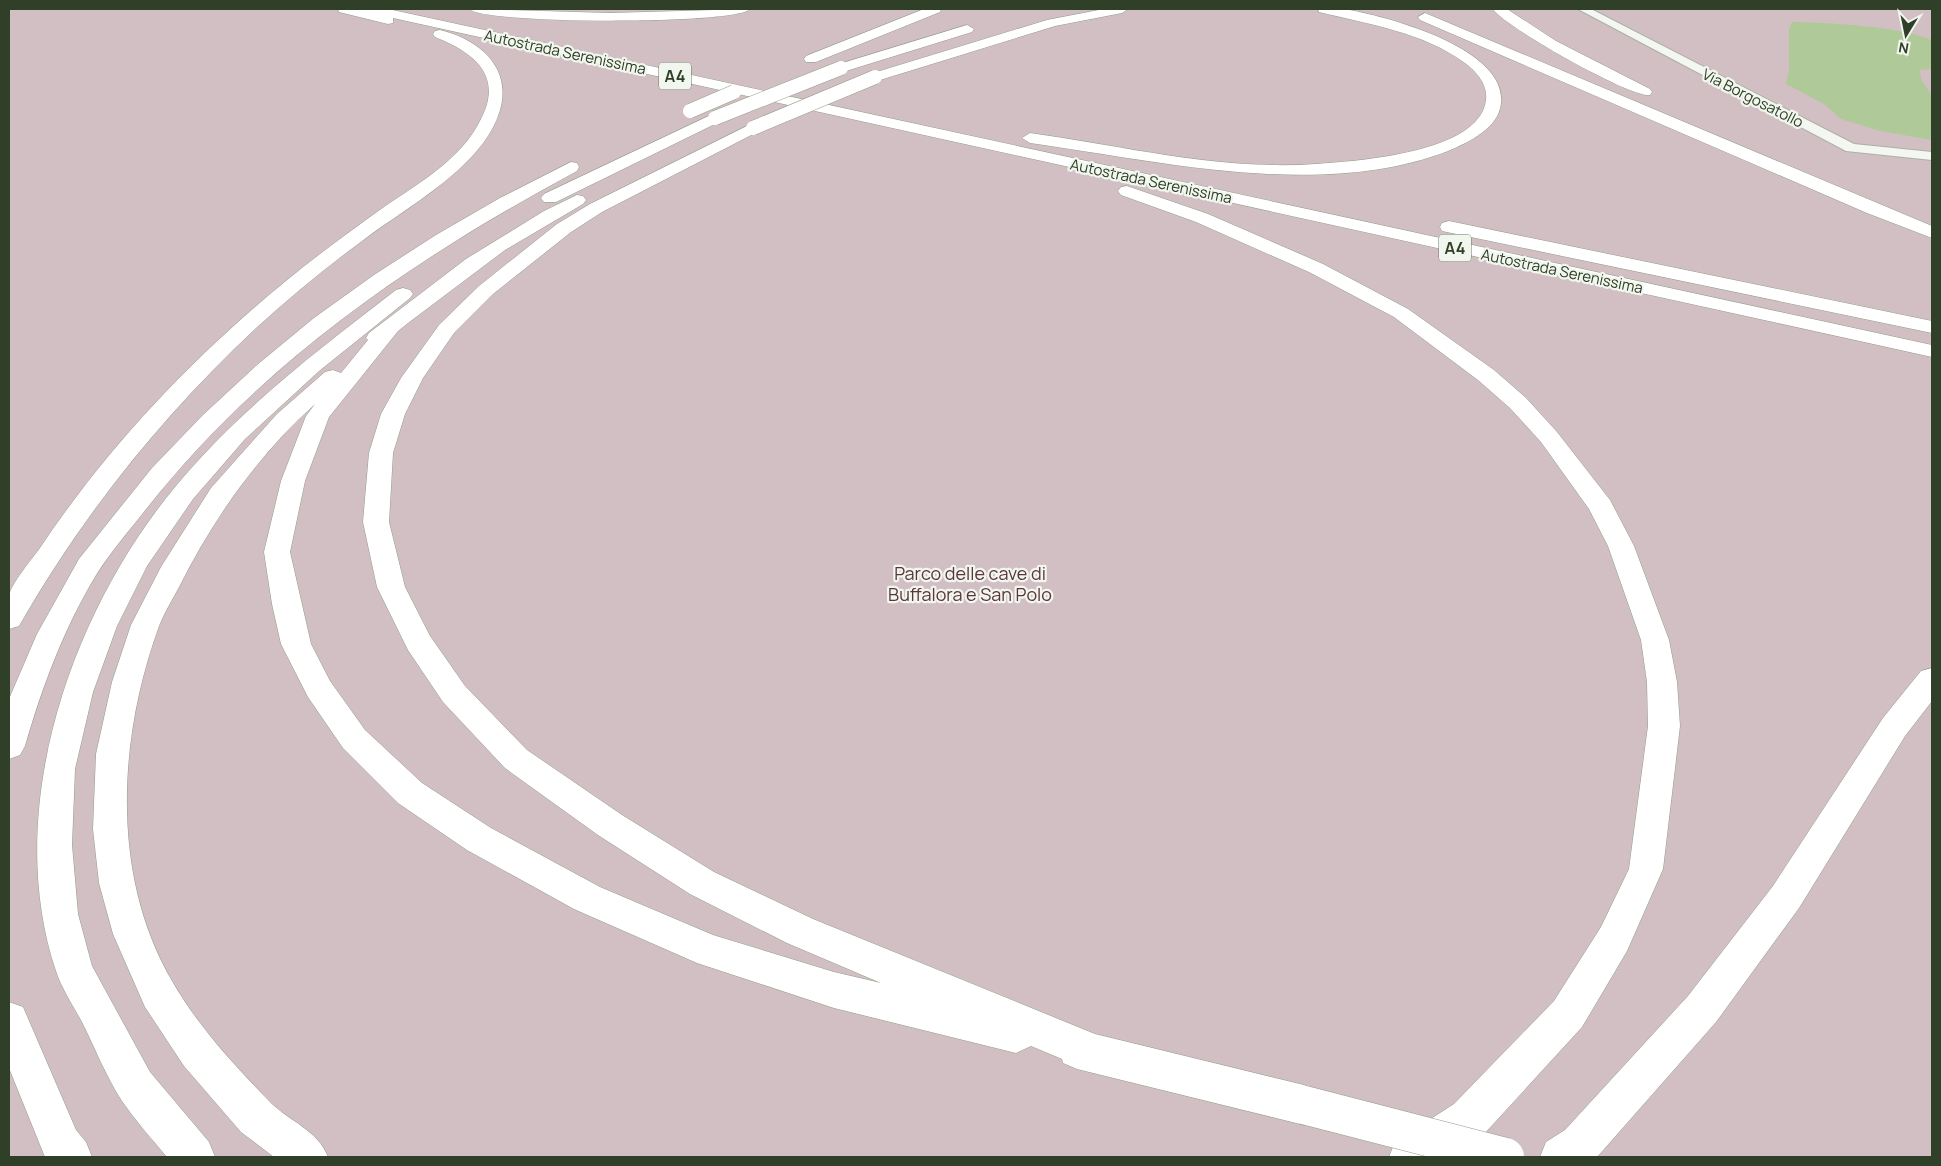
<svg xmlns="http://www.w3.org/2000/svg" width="1941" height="1166" viewBox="0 0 1941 1166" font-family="Manrope,sans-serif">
<rect width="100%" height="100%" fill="#e2e8de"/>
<path fill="#d2bfc4" d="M 9,9 L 1932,9 L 1932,1157 L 9,1157 Z"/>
<path fill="#b0c998" d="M 1792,22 C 1822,22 1906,27 1931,40 L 1932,69 L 1920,70 L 1921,79 L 1932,96 L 1932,140 L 1880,131 L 1841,119 L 1824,104 L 1786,84 L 1789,71 L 1789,29 Z"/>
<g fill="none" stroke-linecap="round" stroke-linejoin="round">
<defs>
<path id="minor" d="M 1578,9 L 1591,9 L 1854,144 L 1932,152 L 1932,160 L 1846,151 Z"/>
<path id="motorway" d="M 338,9 L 388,9 L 1932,345 L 1932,357 L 393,18 L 393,23 L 388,24 L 339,12 Z
M 470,9 L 610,13 L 750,9 C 737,25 479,24 470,9 Z
M 924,9 L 941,9 L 940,12 L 816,62 L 806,62 L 804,59 L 806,56 Z
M 1104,9 L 1128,9 L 1122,13 L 1055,26 L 880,80 L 870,80 L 868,77 L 870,74 L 1047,20 Z
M 1318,9 C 1326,9 1336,8 1344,9 C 1386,16 1507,48 1501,103 C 1499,128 1469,142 1448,151 C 1321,200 1160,161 1030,143 L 1022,138 L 1030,133 C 1124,146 1221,171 1316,164 C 1357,161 1480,153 1486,100 C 1488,85 1477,72 1465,63 C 1423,32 1368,24 1319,12 Z
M 1493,9 L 1507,9 L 1556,41 L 1650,89 L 1652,92 L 1650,95 C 1633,99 1503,26 1493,9 Z
M 1425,13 L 1932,226 L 1932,238 L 1867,213 L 1420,20 L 1418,17 Z
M 967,25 L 974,29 L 972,32 L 846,71 L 836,71 L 834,68 L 836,65 Z
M 440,30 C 482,40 515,71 498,116 C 479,169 405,208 362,241 C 325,268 290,297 256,328 C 162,416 83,514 19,626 L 9,629 C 9,619 7,606 9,596 C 11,584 32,559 40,548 C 116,434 215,334 324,251 C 344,236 364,221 384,207 C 419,183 462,159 481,119 C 504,75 473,52 435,37 L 433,34 L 435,31 Z
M 715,113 L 721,115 L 723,118 L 721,121 L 556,202 L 544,202 L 541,198 L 544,194 Z
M 753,123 L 761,128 L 759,131 L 602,212 L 571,232 L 493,294 L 454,333 L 423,378 L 405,414 L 393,453 L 389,522 L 405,587 L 430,636 L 465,686 L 527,750 L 622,815 L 714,872 L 813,919 L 1095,1034 L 1304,1085 L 1318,1091 L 1324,1105 L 1318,1119 L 1304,1125 L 1077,1069 L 1063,1063 L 1062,1059 L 1031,1046 L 1016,1053 L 834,1008 L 697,963 L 574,909 L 467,850 L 398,803 L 343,748 L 308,697 L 281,644 L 272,604 L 264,552 L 281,481 L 306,416 L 315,404 C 258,455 213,519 179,587 C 172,600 164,613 159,626 C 118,738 110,875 172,981 C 197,1025 233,1064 269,1101 C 288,1121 318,1130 328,1157 L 274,1157 L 241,1132 L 184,1066 L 145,1007 L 113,934 L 99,883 L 93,829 L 96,754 L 112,682 L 131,625 L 161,567 L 211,488 L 277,414 L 325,372 L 333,370 L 341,373 L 368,340 L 366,338 L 369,333 L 466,259 L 544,211 L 577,195 L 583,196 L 586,200 L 583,204 L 505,250 L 408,323 L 398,331 L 329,417 L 305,481 L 290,552 L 311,644 L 330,681 L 365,730 L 422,783 L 491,828 L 600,887 L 713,935 L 834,972 L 881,983 L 787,943 L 690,894 L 598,835 L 505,768 L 443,702 L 408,650 L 377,587 L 363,522 L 369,453 L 381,414 L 401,378 L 439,325 L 479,286 L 557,224 L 590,204 Z
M 571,162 L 577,163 L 579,167 L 577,171 C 413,259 259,364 143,513 C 127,533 110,553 96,575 C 64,628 42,687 25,746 L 20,755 L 9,759 L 9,699 L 37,634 L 79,559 L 152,468 L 203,415 L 257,365 L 314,318 L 374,275 L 436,235 L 500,198 Z
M 1127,186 L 1208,214 L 1323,264 L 1408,309 L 1494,370 L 1526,398 L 1557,432 L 1610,500 L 1634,546 L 1669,640 L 1677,682 L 1680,726 L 1663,869 L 1627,951 L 1582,1027 L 1484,1134 L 1447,1157 L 1389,1157 L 1395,1142 L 1454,1104 L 1554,1001 L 1601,927 L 1629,869 L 1648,726 L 1647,682 L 1641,640 L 1608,546 L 1589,509 L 1541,442 L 1510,408 L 1478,380 L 1394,317 L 1309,272 L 1196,222 L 1121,195 L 1118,191 L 1121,187 Z
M 1449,221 L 1932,321 L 1932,333 L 1442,231 L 1440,227 L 1442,223 Z
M 403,288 L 410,290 L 413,294 L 410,298 L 319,371 L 245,439 L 193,499 L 147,566 L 117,626 L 93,692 L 75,769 L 72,845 L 78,914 L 92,966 L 150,1072 L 209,1142 L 215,1157 L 167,1157 C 152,1139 135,1120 122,1101 C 106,1076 95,1048 82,1022 C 73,1005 62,989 56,971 C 2,810 71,612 176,486 C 239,410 318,350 396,290 Z
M 1932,668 L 1932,701 L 1905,736 L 1799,908 L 1716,1022 L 1597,1157 L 1540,1157 L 1546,1142 L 1565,1130 L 1688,996 L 1773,886 L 1883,718 L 1921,671 Z
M 9,1002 L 23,1007 L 76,1130 L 86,1142 L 92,1157 L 45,1157 L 9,1068 Z"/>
</defs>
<use href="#minor" stroke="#a9b2a3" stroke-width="2"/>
<use href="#motorway" stroke="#909f85" stroke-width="1"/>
<use href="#minor" fill="#f3f6f1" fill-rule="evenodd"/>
<use href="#motorway" fill="#fff" fill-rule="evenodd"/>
<defs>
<path id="motorway-bridge-far1" d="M 690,111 L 734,92
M 715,118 L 841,68
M 753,128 L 875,77"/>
<path id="motorway-bridge" d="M 1304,1105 L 1505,1157"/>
</defs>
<use href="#motorway-bridge-far1" stroke="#909f85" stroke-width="15" stroke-linecap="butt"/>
<use href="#motorway-bridge" stroke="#909f85" stroke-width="39" stroke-linecap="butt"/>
<use href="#motorway-bridge-far1" stroke="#fff" stroke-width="14"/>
<use href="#motorway-bridge" stroke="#fff" stroke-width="38"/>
</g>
<g text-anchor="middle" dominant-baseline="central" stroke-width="4.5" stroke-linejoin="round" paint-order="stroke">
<g font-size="15" fill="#303f27" stroke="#f1f6ee">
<text transform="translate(565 52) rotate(12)">Autostrada Serenissima</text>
<text transform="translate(1753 98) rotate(27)">Via Borgosatollo</text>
<text transform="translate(1151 181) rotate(12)">Autostrada Serenissima</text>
<text transform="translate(1562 271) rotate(12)">Autostrada Serenissima</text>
</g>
<g fill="#f1f6ee" stroke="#6a7663" stroke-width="1">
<rect x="659" y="62.5" width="32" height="27" rx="4"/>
<rect x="1439" y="234.5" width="32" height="27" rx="4"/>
</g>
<g font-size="16" font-weight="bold" fill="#303f27">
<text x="675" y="76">A4</text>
<text x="1455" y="248">A4</text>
</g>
<g font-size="18" fill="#5c343c" stroke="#f1f6ee">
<text x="970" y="573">Parco delle cave di<tspan x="970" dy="21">Buffalora e San Polo</tspan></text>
</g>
</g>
<rect width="1941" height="1166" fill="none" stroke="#303f27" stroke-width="20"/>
<g transform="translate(1906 35) rotate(190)" stroke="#f1f6ee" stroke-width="4" paint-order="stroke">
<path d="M0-4L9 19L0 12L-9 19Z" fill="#303f27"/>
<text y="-8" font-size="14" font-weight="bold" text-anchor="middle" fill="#303f27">N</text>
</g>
</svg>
